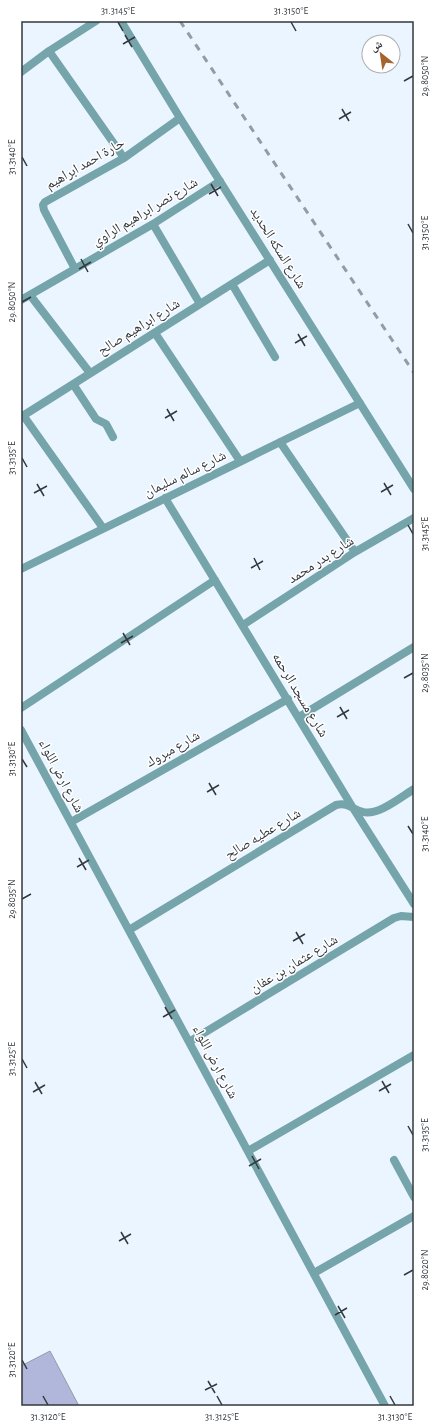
<svg xmlns="http://www.w3.org/2000/svg" width="435" height="1427" viewBox="0 0 435 1427" font-family="'Alegreya Sans','Noto Naskh Arabic',sans-serif">
<rect width="100%" height="100%" fill="#eaf5ff"/>
<path fill="#b1b7db" stroke="#979aa9" d="M 50,1351 L 79,1406 L 21,1406 L 21,1366 Z"/>
<g fill="none" stroke-linecap="round" stroke-linejoin="round">
<path stroke="#75a4ab" stroke-width="8" d="M 121,21 L 180,118 L 414,489
M 49,51 L 124,158
M 21,72 L 49,51 L 96,21
M 153,224 L 200,304
M 75,269 L 44,210 L 43,205 L 45,202 L 124,158 L 180,118
M 232,284 L 275,357
M 30,295 L 90,373
M 21,300 L 153,224 L 220,181
M 155,333 L 240,461
M 73,384 L 96,419 L 106,424 L 113,437
M 23,415 L 103,528
M 21,417 L 270,260
M 280,442 L 355,552
M 165,498 L 353,808 L 414,904
M 21,569 L 360,403
M 243,625 L 355,552 L 414,518
M 21,708 L 215,580
M 299,717 L 414,647
M 21,730 L 385,1406
M 71,822 L 288,699
M 129,930 L 336,805 C 350,802 352,810 363,812 C 378,816 401,797 414,789
M 189,1042 L 394,918 L 401,916 L 414,917
M 248,1151 L 414,1055
M 394,1160 L 414,1197
M 314,1273 L 414,1216"/>
<path stroke="#939ba3" stroke-width="3" stroke-dasharray="7 7" stroke-linecap="butt" d="M 180,21 L 414,373"/>
</g>
<path fill="none" stroke="#33383d" stroke-width="1.5" d="M 118,22 L 123,31M 291,22 L 296,31M 125,35 L 132,47M 123,44 L 135,37M 404,81 L 413,76M 342,109 L 349,121M 339,119 L 351,112M 22,157 L 27,166M 211,184 L 218,196M 209,194 L 221,187M 408,224 L 413,233M 81,259 L 88,272M 79,269 L 91,262M 22,302 L 31,297M 298,334 L 305,346M 295,343 L 307,336M 167,409 L 174,421M 165,418 L 177,411M 22,458 L 27,467M 384,483 L 391,495M 37,484 L 44,496M 381,492 L 393,485M 34,493 L 47,486M 408,525 L 413,534M 254,558 L 260,570M 251,568 L 263,561M 123,633 L 130,645M 121,643 L 133,636M 404,678 L 413,673M 340,707 L 347,719M 337,717 L 349,710M 22,759 L 27,767M 209,783 L 216,795M 207,792 L 219,785M 408,826 L 413,834M 79,858 L 86,870M 77,867 L 89,860M 22,899 L 31,894M 296,932 L 303,944M 293,941 L 305,934M 165,1007 L 172,1019M 163,1017 L 175,1010M 22,1059 L 27,1068M 382,1081 L 389,1093M 35,1082 L 42,1094M 379,1091 L 391,1084M 33,1092 L 45,1085M 408,1126 L 413,1135M 252,1156 L 259,1169M 249,1166 L 261,1159M 121,1232 L 128,1244M 119,1241 L 131,1234M 404,1275 L 413,1270M 338,1306 L 345,1318M 335,1315 L 347,1308M 22,1360 L 27,1369M 208,1381 L 215,1393M 205,1390 L 217,1384M 43,1396 L 48,1405M 217,1396 L 222,1405M 390,1396 L 395,1405"/>
<g text-anchor="middle" dominant-baseline="central" stroke-width="3" stroke-linejoin="round" paint-order="stroke">
<g font-size="14" fill="#33383d" stroke="#fff">
<text transform="translate(85 164) rotate(-30)">حارة احمد ابراهيم</text>
<text transform="translate(145 212) rotate(-31)">شارع نصر ابراهيم الراوي</text>
<text transform="translate(278 248) rotate(58)">شارع السكه الحديد</text>
<text transform="translate(139 327) rotate(-32)">شارع ابراهيم صالح</text>
<text transform="translate(185 474) rotate(-26)">شارع سالم سليمان</text>
<text transform="translate(321 560) rotate(-33)">شارع بدر محمد</text>
<text transform="translate(300 695) rotate(59)">شارع مسجد الرحمه</text>
<text transform="translate(173 749) rotate(-30)">شارع مبروك</text>
<text transform="translate(61 776) rotate(62)">شارع ارض اللواء</text>
<text transform="translate(263 834) rotate(-31)">شارع عطيه صالح</text>
<text transform="translate(294 964) rotate(-31)">شارع عثمان بن عفان</text>
<text transform="translate(215 1062) rotate(62)">شارع ارض اللواء</text>
</g>
</g>
<rect width="435" height="1427" fill="none" stroke="#ffffff" stroke-width="44"/>
<g transform="translate(381 54) rotate(330)"><circle r="19" fill="#ffffff" stroke="#adafb1"/>
<path d="M0-3L7 15L0 10L-7 15Z" fill="#a5642e"/>
<text y="-6" font-size="11" font-weight="bold" text-anchor="middle" fill="#33383d">ش</text>
</g>
<rect x="22" y="22" width="391" height="1383" fill="none" stroke="#33383d" stroke-width="1.5"/>
<g font-size="10" text-anchor="middle" fill="#33383d">
<text x="118" y="14">31.3145°E</text>
<text x="291" y="14">31.3150°E</text>
<text transform="translate(424 76) rotate(-90)" y="4">29.8050°N</text>
<text transform="translate(11 157) rotate(-90)" y="4">31.3140°E</text>
<text transform="translate(424 233) rotate(-90)" y="4">31.3150°E</text>
<text transform="translate(11 302) rotate(-90)" y="4">29.8050°N</text>
<text transform="translate(11 458) rotate(-90)" y="4">31.3135°E</text>
<text transform="translate(424 534) rotate(-90)" y="4">31.3145°E</text>
<text transform="translate(424 673) rotate(-90)" y="4">29.8035°N</text>
<text transform="translate(11 759) rotate(-90)" y="4">31.3130°E</text>
<text transform="translate(424 834) rotate(-90)" y="4">31.3140°E</text>
<text transform="translate(11 899) rotate(-90)" y="4">29.8035°N</text>
<text transform="translate(11 1059) rotate(-90)" y="4">31.3125°E</text>
<text transform="translate(424 1135) rotate(-90)" y="4">31.3135°E</text>
<text transform="translate(424 1270) rotate(-90)" y="4">29.8020°N</text>
<text transform="translate(11 1360) rotate(-90)" y="4">31.3120°E</text>
<text x="48" y="1420">31.3120°E</text>
<text x="222" y="1420">31.3125°E</text>
<text x="395" y="1420">31.3130°E</text>
</g>
</svg>
